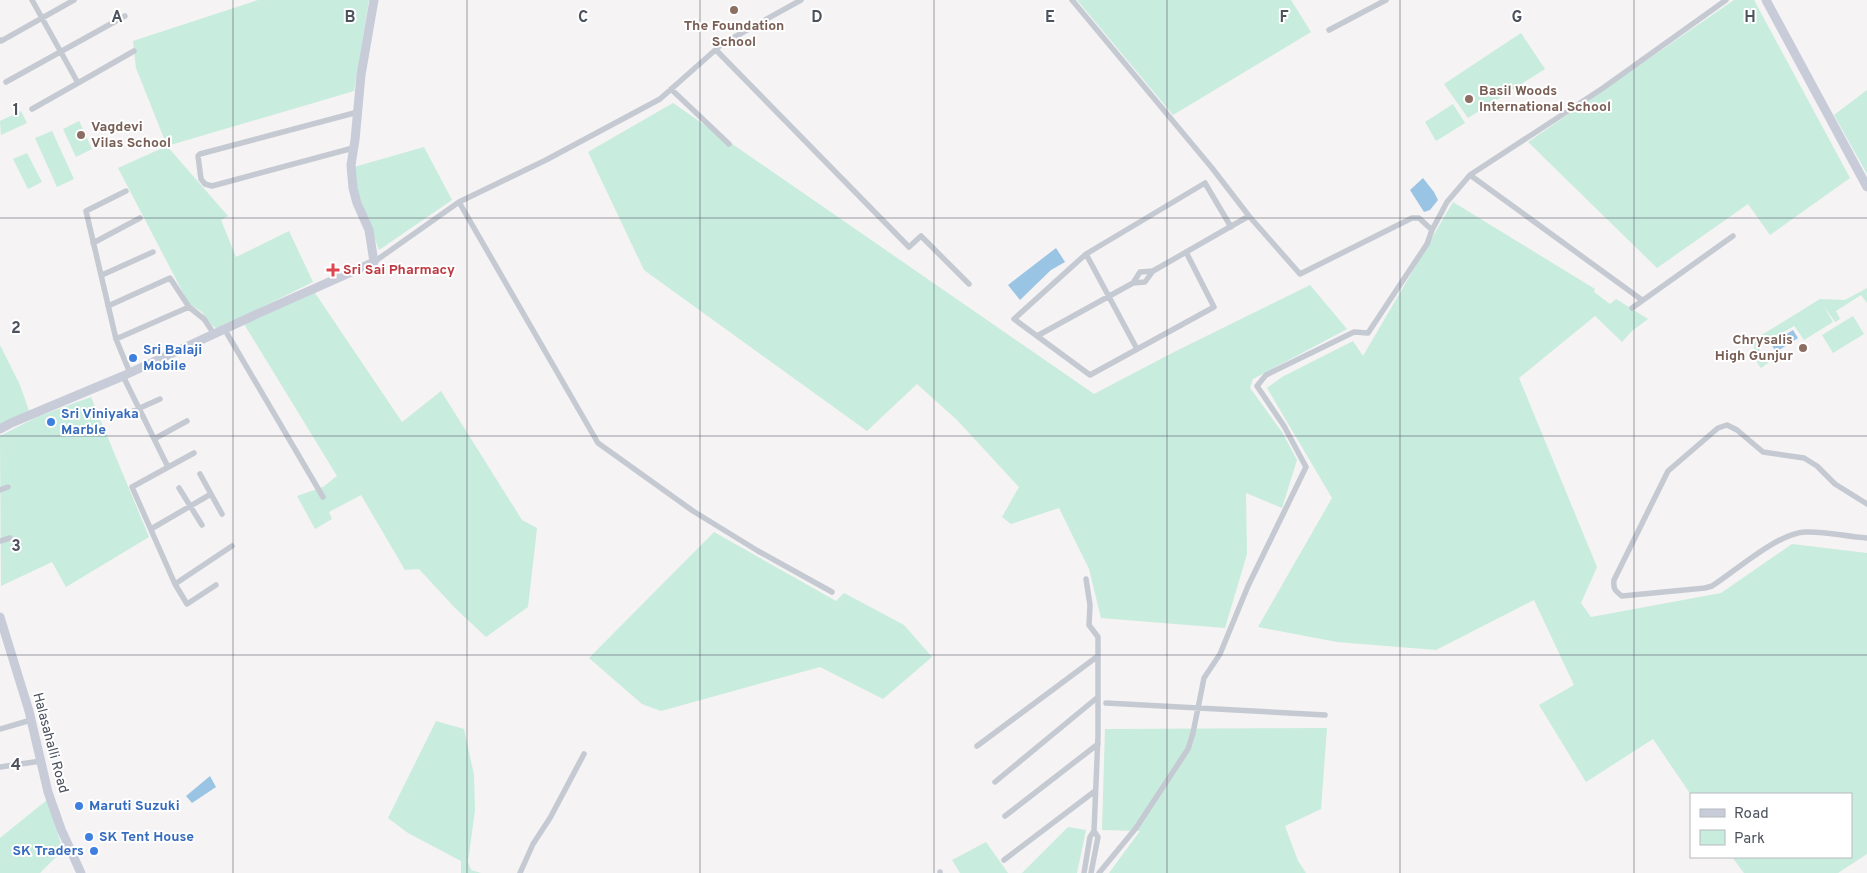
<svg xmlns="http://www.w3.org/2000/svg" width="1867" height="873" viewBox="0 0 1867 873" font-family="Overpass,sans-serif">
<rect width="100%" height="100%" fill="#f5f3f3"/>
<path fill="#c8ecde" d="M 258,0 L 369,0 L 354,91 L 167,146 L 228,216 L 221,220 L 236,257 L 289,231 L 313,282 L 217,329 L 209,323 L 202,312 L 189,304 L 118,168 L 167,146 L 136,68 L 133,41 Z
M 1077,0 L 1291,0 L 1311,32 L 1173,115 Z
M 1734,0 L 1754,0 L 1850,178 L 1770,235 L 1748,204 L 1657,268 L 1528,142 Z
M 1521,33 L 1545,69 L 1468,118 L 1444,84 Z
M 1867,90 L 1867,174 L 1834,115 Z
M 673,103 L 1094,394 L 1174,352 L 1310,285 L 1347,329 L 1253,379 L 1250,388 L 1282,432 L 1297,460 L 1282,508 L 1246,493 L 1247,554 L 1225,628 L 1101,618 L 1089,569 L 1059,508 L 1011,524 L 1002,517 L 1019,487 L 957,420 L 917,384 L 867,431 L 644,270 L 588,152 Z
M 1453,104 L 1465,123 L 1436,141 L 1425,122 Z
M 21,111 L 27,123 L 1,135 L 0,121 Z
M 79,121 L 92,149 L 76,157 L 63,129 Z
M 52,131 L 74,179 L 57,187 L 35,138 Z
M 424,147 L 452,200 L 379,250 L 358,192 L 354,167 Z
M 27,153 L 42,182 L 28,189 L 13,159 Z
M 1453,202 L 1595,289 L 1594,292 L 1610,304 L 1616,299 L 1648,319 L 1632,331 L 1622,342 L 1595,316 L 1519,378 L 1597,567 L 1581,603 L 1591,617 L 1721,593 L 1792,544 L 1867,553 L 1867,854 L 1838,873 L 1744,873 L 1732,857 L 1851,857 L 1851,794 L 1691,795 L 1653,739 L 1586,782 L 1539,705 L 1574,685 L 1534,600 L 1436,650 L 1337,642 L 1258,627 L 1332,498 L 1267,388 L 1282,377 L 1353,341 L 1363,356 Z
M 1867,288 L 1867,303 L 1861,295 L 1836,311 L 1840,319 L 1835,322 L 1823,305 L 1833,322 L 1804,340 L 1793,324 L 1794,326 L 1758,347 L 1768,363 L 1761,368 C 1754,359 1750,344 1760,336 L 1820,299 L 1845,300 Z
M 315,293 L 402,422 L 441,391 L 522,520 L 537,528 L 528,607 L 486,637 L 455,608 L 419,569 L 405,570 L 361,495 L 329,512 L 332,519 L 315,529 L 297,496 L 323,487 L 337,476 L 244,324 Z
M 1853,316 L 1864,334 L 1833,353 L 1822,335 Z
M 0,345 L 20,385 L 29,411 L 0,424 Z
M 91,397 L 149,537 L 66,587 L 52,562 L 1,586 L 0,436 L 37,417 Z
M 714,532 L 836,601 L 844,593 L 904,625 L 932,657 L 883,699 L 820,667 L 661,711 L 642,704 L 589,658 Z
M 436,721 L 464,729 L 474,775 L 475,810 L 468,862 L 471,870 L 481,873 L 461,873 L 461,861 L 408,833 L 388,818 Z
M 1327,728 L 1321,809 L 1285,826 L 1298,861 L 1306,873 L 1109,873 L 1140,831 L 1102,830 L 1105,729 Z
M 47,800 L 63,850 L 40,873 L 0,873 L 0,838 Z
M 1068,827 L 1086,830 L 1077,873 L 1022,873 Z
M 986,842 L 1008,873 L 960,873 L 952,860 Z"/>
<path fill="#9ac4e4" d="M 1423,178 L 1434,192 L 1438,200 L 1430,210 L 1424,212 L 1410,190 Z
M 1056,248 L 1065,262 L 1051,270 L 1020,300 L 1008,285 Z
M 1793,330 L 1798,338 L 1776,352 L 1771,344 Z
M 210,776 L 216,787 L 192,803 L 186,796 Z"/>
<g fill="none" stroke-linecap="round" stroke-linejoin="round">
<path stroke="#c5cad2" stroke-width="5.5" d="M 1072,0 L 1212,168 L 1249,216 L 1300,274 L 1412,218 L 1419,218 L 1432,230
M 1329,30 L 1386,0
M 0,40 L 1,41 L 74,0
M 716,50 L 909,247 L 921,236 L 969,284
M 6,82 L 125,16
M 78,83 L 134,51
M 671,89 L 729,144
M 32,109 L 78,83 L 32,0
M 353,148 L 212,186 L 205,184 L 201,179 L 198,156 L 200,154 L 358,112
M 1470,175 L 1642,300
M 126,191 L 86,211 L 116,339 L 130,373
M 459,202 L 598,443 L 693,511 L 758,551 L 832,592
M 93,243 L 140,218
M 1186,252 L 1214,307 L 1090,375 L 1014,319 L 1086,254 L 1205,183 L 1231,227
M 1086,254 L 1137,349
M 374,262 L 459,202 L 546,160 L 660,99 L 722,44 L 801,0
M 102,275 L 153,252
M 1133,283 L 1145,282 L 1153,271
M 108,306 L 170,278 L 189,307 L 204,319 L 214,334
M 1632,308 L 1733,236
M 225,330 L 323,497
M 1037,336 L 1133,283 L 1140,272 L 1153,271 L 1249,216
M 116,339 L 189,307
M 123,376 L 168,467
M 120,417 L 160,399
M 154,439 L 187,421
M 194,453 L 132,487 L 175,584 L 187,604 L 216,585
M 200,474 L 222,514
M 179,488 L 202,525
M 0,490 L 8,487
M 1867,504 L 1835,484 L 1817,466 L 1804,458 L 1763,452 L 1737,430 L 1727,425 L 1718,428 L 1668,471 L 1614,580 C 1613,589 1615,591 1622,596 L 1705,588 L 1712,586 C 1737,570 1776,534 1805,532 C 1826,531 1847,537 1867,538
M 151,529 L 211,494
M 0,541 L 10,538
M 175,584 L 232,546
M 1106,703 L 1325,715
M 0,729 L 31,720
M 977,746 L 1098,656
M 0,767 L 41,761
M 995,782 L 1098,697
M 1005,816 L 1098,744
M 1004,860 L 1095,791
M 940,872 L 940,873
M 520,873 L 533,844 L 550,818 L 584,754
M 1084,873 L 1090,837 L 1094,831 L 1098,736 L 1098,637 L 1089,625 L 1090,605 L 1086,579
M 1091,873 L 1098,837 L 1094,831
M 1099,873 L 1136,828 L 1188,749 L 1193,733 L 1204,678 L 1220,654 L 1248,586 L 1306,467 L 1284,426 L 1257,386 L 1266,375 L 1354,332 L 1368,333 L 1427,244 L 1432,230 L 1447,202 L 1470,175 L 1603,88 L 1726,0"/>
<path stroke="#c8ccd9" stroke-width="9" d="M 1766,0 L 1867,187
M 0,429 L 11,423 L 123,376 L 257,314 L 374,262 L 369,230 L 357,203 L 353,188 L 351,165 L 355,140 L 361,75 L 374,0
M 0,617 L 29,711 L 48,792 L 61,829 L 81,873"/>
</g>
<path fill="none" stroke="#4c525e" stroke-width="1" stroke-opacity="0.55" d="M 233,0 L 233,873M 467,0 L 467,873M 700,0 L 700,873M 934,0 L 934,873M 1167,0 L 1167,873M 1400,0 L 1400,873M 1634,0 L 1634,873M 0,218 L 1867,218M 0,436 L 1867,436M 0,655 L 1867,655"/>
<g fill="#8d6e63" stroke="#fff" stroke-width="2">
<circle cx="734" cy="10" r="5"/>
<circle cx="1469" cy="99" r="5"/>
<circle cx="81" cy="135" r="5"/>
<circle cx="1803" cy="348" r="5"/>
</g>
<path fill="#e0444e" stroke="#fff" stroke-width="2" d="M330.5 262.5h5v5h5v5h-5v5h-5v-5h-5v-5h5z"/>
<g fill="#3f7fe0" stroke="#fff" stroke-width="2">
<circle cx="133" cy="358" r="5"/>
<circle cx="51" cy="422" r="5"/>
<circle cx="79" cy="806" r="5"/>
<circle cx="89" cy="837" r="5"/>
<circle cx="94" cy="851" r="5"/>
</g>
<g text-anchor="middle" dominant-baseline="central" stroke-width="4" stroke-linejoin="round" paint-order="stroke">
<g font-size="14" font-weight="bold" fill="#785e54" stroke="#fff" text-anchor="start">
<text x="734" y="26" text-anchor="middle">The Foundation<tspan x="734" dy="16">School</tspan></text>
<text x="1479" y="91">Basil Woods<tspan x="1479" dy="16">International School</tspan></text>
<text x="91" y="127">Vagdevi<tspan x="91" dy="16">Vilas School</tspan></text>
<text x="1793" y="340" text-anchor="end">Chrysalis<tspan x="1793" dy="16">High Gunjur</tspan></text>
</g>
<g font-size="14" font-weight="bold" fill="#be3a42" stroke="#fff" text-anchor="start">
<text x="343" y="270">Sri Sai Pharmacy</text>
</g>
<g font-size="14" font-weight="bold" fill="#366cbe" stroke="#fff" text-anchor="start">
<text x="143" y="350">Sri Balaji<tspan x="143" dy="16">Mobile</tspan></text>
<text x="61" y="414">Sri Viniyaka<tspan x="61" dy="16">Marble</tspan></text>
<text x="89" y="806">Maruti Suzuki</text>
<text x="99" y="837">SK Tent House</text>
<text x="84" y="851" text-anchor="end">SK Traders</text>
</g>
<g font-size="14" fill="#4c525e" stroke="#fff">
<text transform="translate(50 743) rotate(75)">Halasahalli Road</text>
</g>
</g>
<g font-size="16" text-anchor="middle" font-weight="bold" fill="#4c525e" stroke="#fff" stroke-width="4" stroke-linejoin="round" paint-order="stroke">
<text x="117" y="22">A</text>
<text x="350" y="22">B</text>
<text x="583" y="22">C</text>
<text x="817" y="22">D</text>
<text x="1050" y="22">E</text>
<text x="1284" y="22">F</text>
<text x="1517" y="22">G</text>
<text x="1750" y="22">H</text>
<text x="16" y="115">1</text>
<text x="16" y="333">2</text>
<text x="16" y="551">3</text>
<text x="16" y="770">4</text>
</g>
<rect x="1690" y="793" width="162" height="65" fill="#ffffff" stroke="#b7babf"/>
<rect x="1700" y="809" width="25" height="8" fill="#c8ccd9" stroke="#b7babf"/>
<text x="1734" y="818" font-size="15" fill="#4c525e">Road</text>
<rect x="1700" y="830" width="25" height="15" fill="#c8ecde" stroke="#b7babf"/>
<text x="1734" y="843" font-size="15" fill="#4c525e">Park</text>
</svg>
